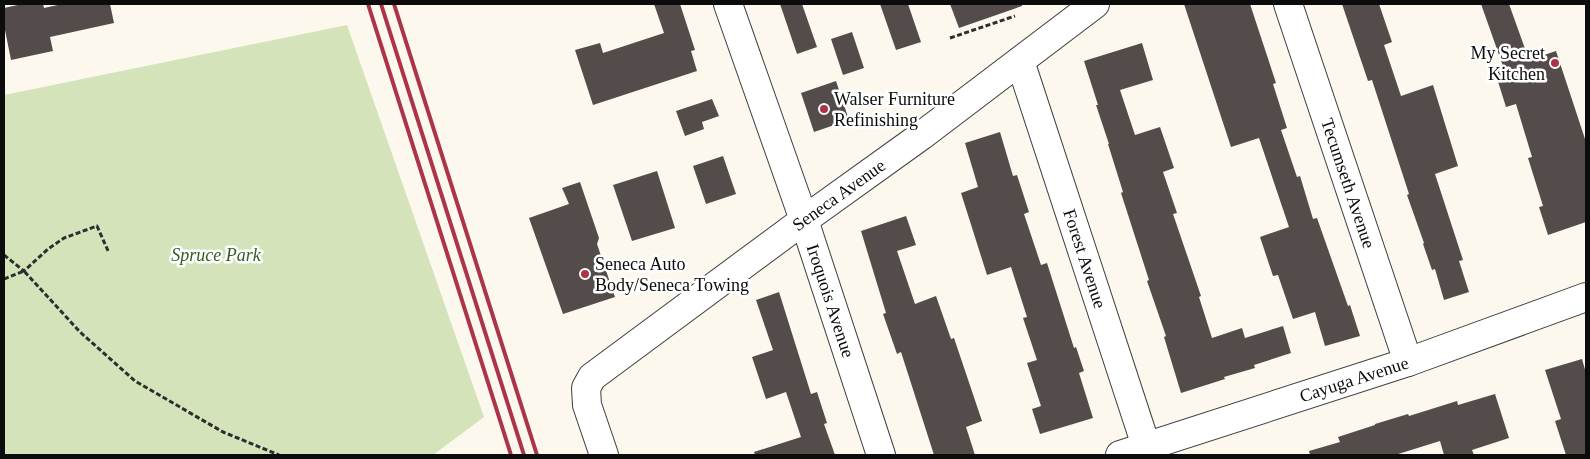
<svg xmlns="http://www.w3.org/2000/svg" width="1590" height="459" viewBox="0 0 1590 459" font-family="Georgia,serif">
<rect width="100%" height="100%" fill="#fdf8ed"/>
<path fill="#d5e3bb" d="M 347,25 L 484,417 L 433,455 L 4,455 L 4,95 Z"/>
<path fill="#534c4a" d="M 22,4 L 43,4 L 44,8 L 62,4 L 110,4 L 114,23 L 50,37 L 53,51 L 11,60 L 4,25 L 4,8 Z
M 654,4 L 680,4 L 695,50 L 691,51 L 697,71 L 593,105 L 575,50 L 600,43 L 603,53 L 664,33 Z
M 780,4 L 802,4 L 817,47 L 797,54 Z
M 880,4 L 908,4 L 921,42 L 896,50 Z
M 950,4 L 1022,4 L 1022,6 L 959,28 Z
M 1184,4 L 1250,4 L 1276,83 L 1273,84 L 1287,128 L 1281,130 L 1297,177 L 1300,176 L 1313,219 L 1317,218 L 1348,306 L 1350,305 L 1360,336 L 1325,346 L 1315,312 L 1293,319 L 1278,275 L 1273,276 L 1260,237 L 1289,227 L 1259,138 L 1231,147 Z
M 1342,4 L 1379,4 L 1392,42 L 1384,45 L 1401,96 L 1433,85 L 1458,166 L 1435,174 L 1463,260 L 1459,261 L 1469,292 L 1444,300 L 1435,269 L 1432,270 L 1423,244 L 1424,243 L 1407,195 L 1409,194 L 1372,80 L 1368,81 Z
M 1481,4 L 1509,4 L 1529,60 L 1556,51 L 1586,142 L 1586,222 L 1548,235 L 1539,207 L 1543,206 L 1528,158 L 1532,157 L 1516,104 L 1506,107 L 1495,72 L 1504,69 Z
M 852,32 L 864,68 L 843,75 L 831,39 Z
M 1142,43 L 1153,80 L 1120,90 L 1135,135 L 1160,127 L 1174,168 L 1163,172 L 1177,213 L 1173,214 L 1201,296 L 1199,297 L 1212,338 L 1242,328 L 1245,338 L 1283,326 L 1291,353 L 1254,365 L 1255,368 L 1224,377 L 1225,379 L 1181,393 L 1164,337 L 1166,336 L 1147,281 L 1149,280 L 1121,193 L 1123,192 L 1108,144 L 1109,144 L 1096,105 L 1098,105 L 1084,61 Z
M 836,81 L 849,120 L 814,132 L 801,93 Z
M 712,99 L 719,116 L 702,122 L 704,129 L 685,136 L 676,111 Z
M 1000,132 L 1013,176 L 1017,175 L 1029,212 L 1024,214 L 1041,265 L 1047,263 L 1074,348 L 1076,347 L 1084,371 L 1079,373 L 1093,418 L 1040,434 L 1032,409 L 1041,406 L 1027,363 L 1037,360 L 1023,318 L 1027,317 L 1011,267 L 987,275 L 961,193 L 978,187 L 965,143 Z
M 723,156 L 736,194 L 706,204 L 693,166 Z
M 657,171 L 675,228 L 632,241 L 613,185 Z
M 580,182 L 599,238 L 597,244 L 615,297 L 563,314 L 529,218 L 569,204 L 562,188 Z
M 906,216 L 916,245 L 897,251 L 915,304 L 936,296 L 951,339 L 954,338 L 982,421 L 966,427 L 975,455 L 934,455 L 901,352 L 897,354 L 883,314 L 886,313 L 861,231 Z
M 779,292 L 811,394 L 817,392 L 827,423 L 824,424 L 835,455 L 755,455 L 754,452 L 801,437 L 786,392 L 766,399 L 752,357 L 773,350 L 756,300 Z
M 1582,359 L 1586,373 L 1586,455 L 1566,455 L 1555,421 L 1561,419 L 1545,370 Z
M 1495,394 L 1509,438 L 1472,450 L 1474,455 L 1444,455 L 1440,441 L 1395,455 L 1310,455 L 1309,451 L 1340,442 L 1338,437 L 1375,425 L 1375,424 L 1408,414 L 1409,416 L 1457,401 L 1458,405 Z"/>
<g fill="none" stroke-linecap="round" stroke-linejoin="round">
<defs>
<g id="minor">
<path id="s1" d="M 728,4 L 804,220 L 881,455"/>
<path id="s2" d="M 1288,4 L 1408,362"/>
<path id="s3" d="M 1020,61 L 1149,455"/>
<path id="s4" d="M 604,455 L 587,405 L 586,388 L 592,377 L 804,220 L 921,136 L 1095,4"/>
<path id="s5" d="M 1120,455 L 1408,362 L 1586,297"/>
</g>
</defs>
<use href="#minor" stroke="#3f3f3f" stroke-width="30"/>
<path stroke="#2e2e2e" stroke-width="3" stroke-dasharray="5 2.5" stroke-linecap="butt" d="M 950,38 L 1015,16
M 4,255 L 24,271 L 48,249 L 64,238 L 97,226 L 109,253
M 4,279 L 24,271 L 80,332 L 135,381 L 223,432 L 279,455"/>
<use href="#minor" stroke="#fff" stroke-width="28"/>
<path stroke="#ac3449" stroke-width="4" d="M 368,4 L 511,455
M 381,4 L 524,455
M 394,4 L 537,455"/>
</g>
<g fill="#ac3449" stroke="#fff" stroke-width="2">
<circle cx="1555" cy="63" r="5"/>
<circle cx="824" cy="109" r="5"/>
<circle cx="585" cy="274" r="5"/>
</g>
<g text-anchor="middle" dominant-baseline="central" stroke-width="5" stroke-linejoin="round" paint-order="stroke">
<g font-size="18" fill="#0c0c0c" stroke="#fff" text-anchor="start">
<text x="1545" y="53" text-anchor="end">My Secret<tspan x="1545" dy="21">Kitchen</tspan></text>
<text x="834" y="99">Walser Furniture<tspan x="834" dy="21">Refinishing</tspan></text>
<text x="595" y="264">Seneca Auto<tspan x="595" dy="21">Body/Seneca Towing</tspan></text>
</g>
<g font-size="18" fill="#0c0c0c" stroke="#fff">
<text stroke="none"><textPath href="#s2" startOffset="189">Tecumseth Avenue</textPath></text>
<text stroke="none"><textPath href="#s4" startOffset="389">Seneca Avenue</textPath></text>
<text stroke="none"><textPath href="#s3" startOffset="208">Forest Avenue</textPath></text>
<text stroke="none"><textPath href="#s1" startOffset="314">Iroquois Avenue</textPath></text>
<text stroke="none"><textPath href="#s5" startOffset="246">Cayuga Avenue</textPath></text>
</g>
<g font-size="18" font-style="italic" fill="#375c24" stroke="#fff">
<text x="216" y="255">Spruce Park</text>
</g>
</g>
<rect width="1590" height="459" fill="none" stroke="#0c0c0c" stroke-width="10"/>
</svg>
